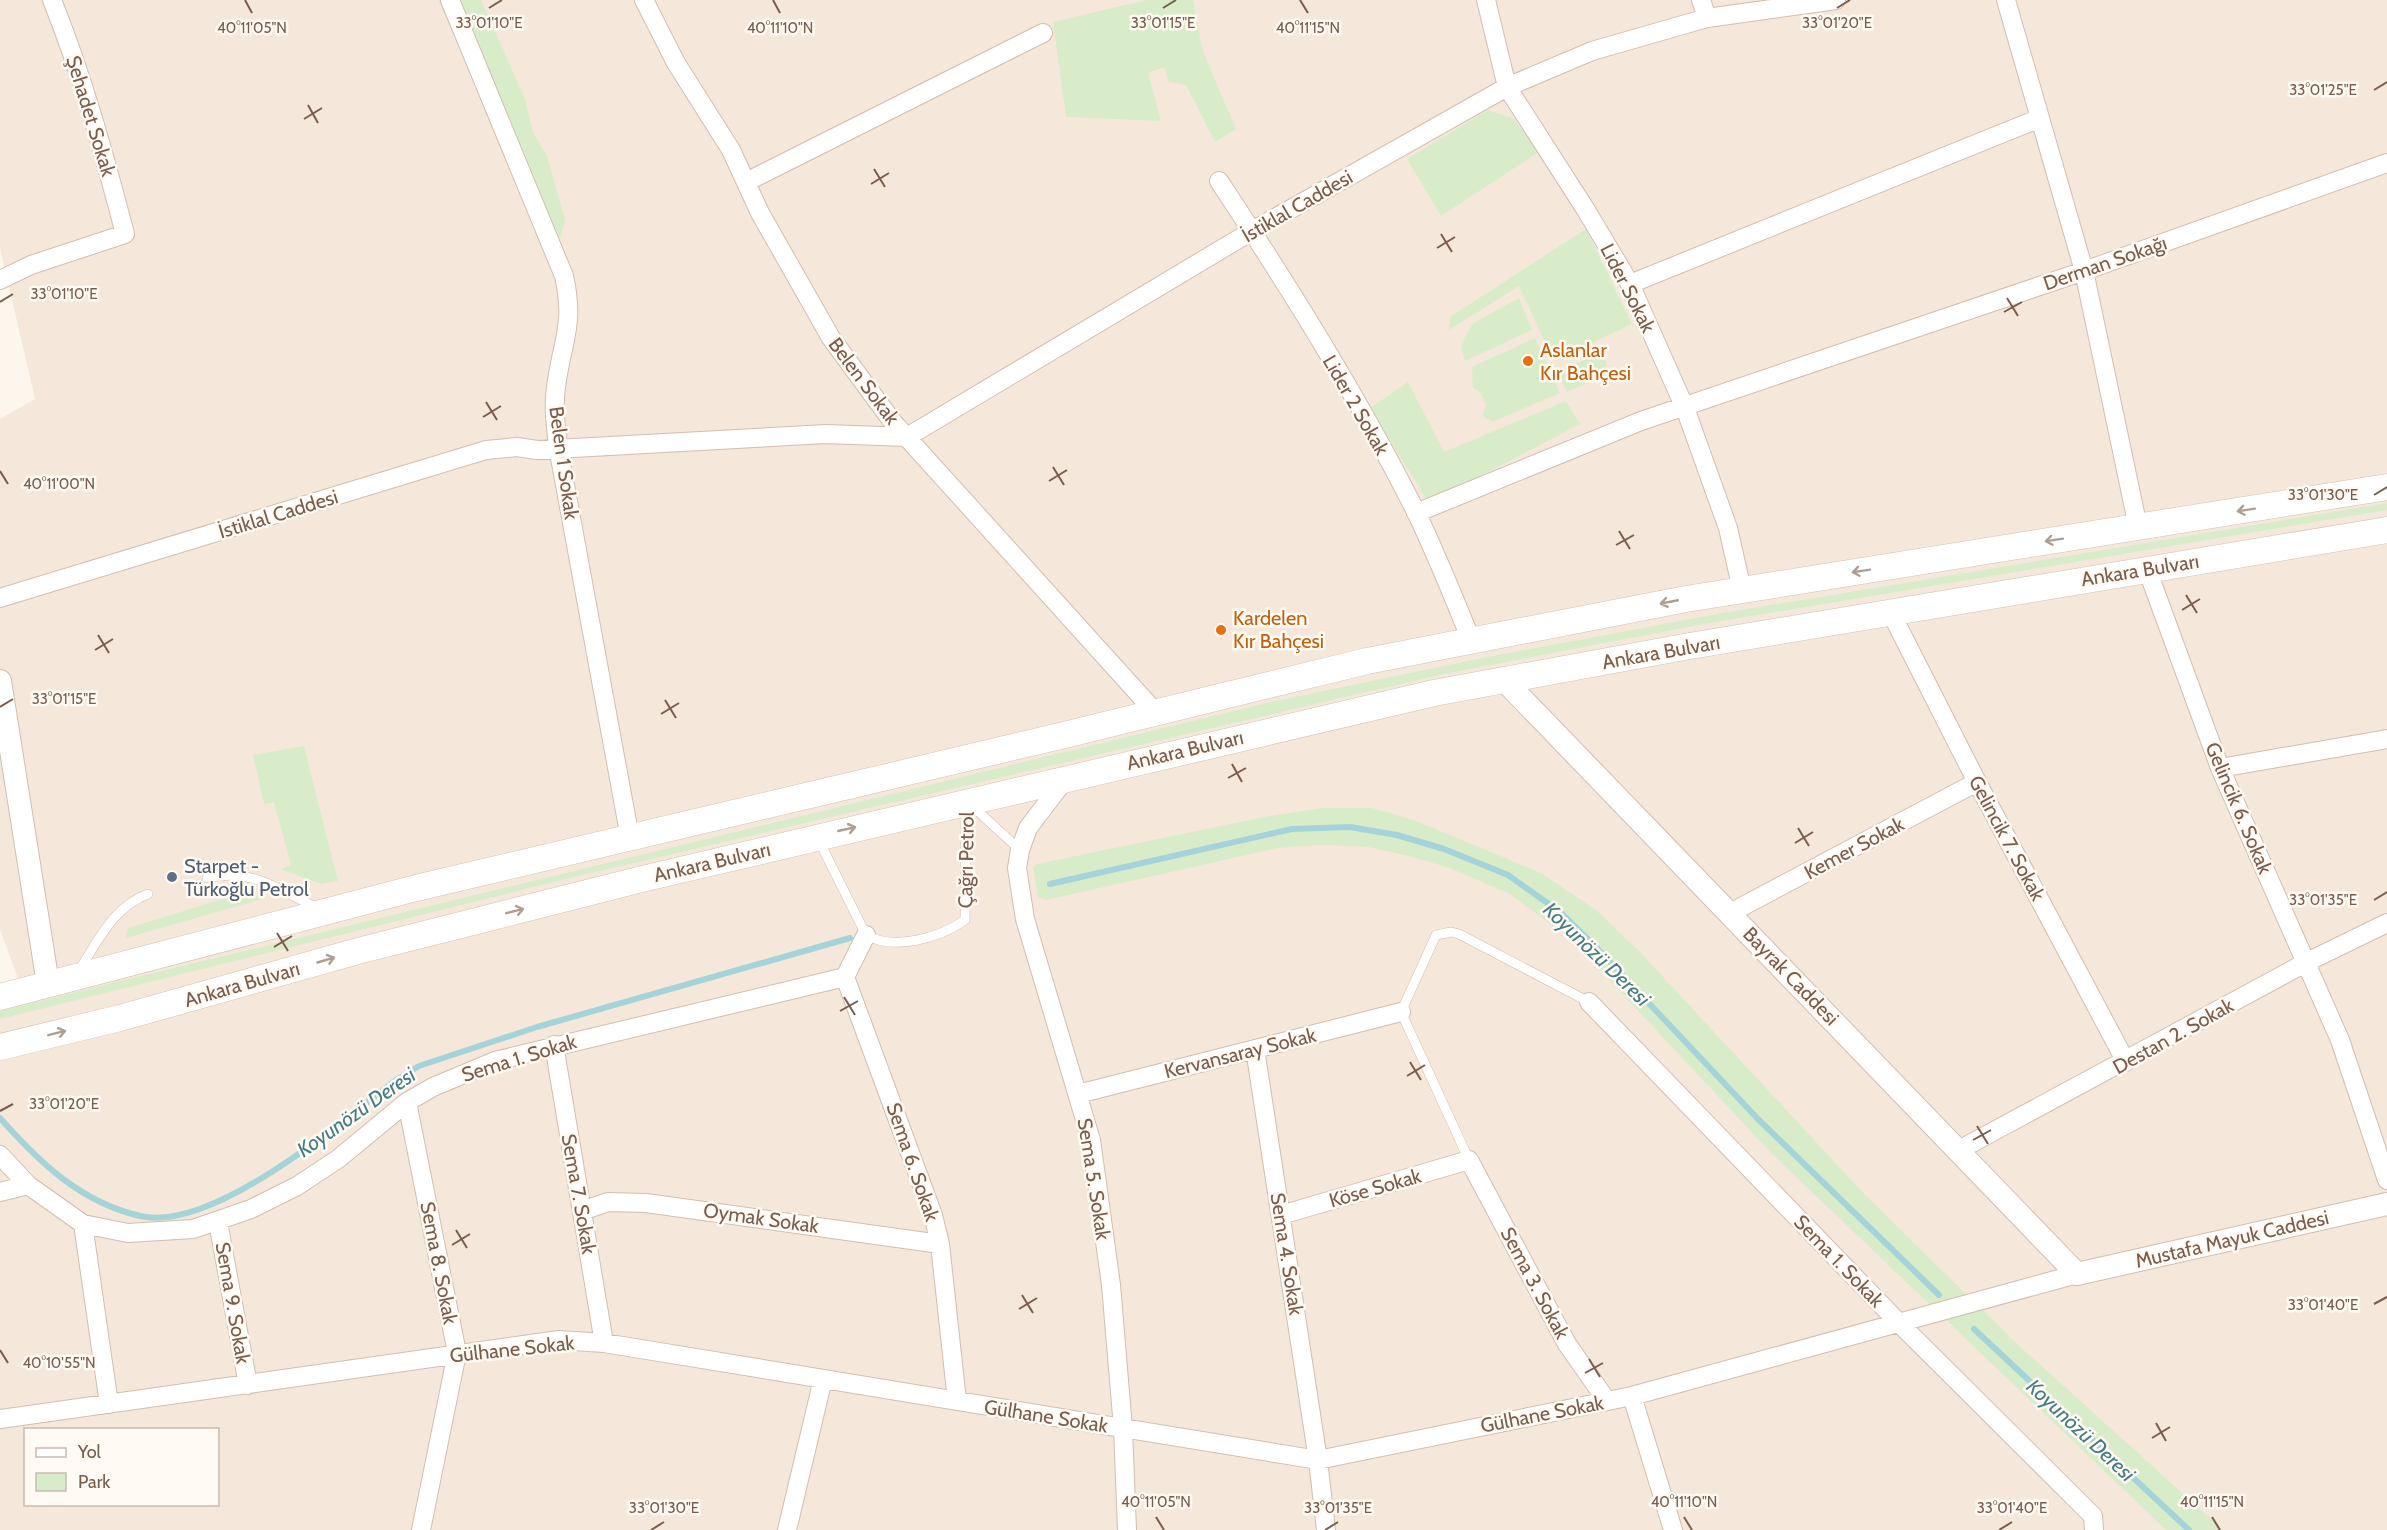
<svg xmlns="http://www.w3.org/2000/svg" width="2387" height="1530" viewBox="0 0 2387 1530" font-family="Cabin,sans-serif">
<rect width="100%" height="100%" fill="#fdf6ec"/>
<path fill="#f5e8da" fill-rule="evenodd" d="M 0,0 L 2387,0 L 2387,1530 L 0,1530 L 0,989 L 20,984 L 0,930 L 0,419 L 35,399 L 0,248 ZM 26,1430 L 218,1430 L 218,1504 L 26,1504 Z"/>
<path fill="#d8ecc9" d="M 438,0 L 481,0 L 525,99 L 533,132 L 547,156 L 565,220 L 561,236 L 542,235 L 519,192 L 502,144 Z
M 1146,0 L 1193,0 L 1203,52 L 1236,129 L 1215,142 L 1186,85 L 1169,82 L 1164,67 L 1148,73 L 1161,121 L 1066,117 L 1053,22 Z
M 1488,110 L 1514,119 L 1539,152 L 1441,216 L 1407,159 Z
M 1586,229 L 1632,324 L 1554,361 L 1519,286 L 1449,330 L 1450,317 Z
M 1519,298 L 1532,330 L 1465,361 L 1461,346 L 1472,324 Z
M 1535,338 L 1560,393 L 1492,422 L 1482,415 L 1486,405 L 1480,392 L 1473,388 L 1472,367 Z
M 1604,352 L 1608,374 L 1567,392 L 1557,371 Z
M 1408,382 L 1444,452 L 1566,401 L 1580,424 L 1429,503 L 1370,408 Z
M 2387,503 L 2387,510 L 1704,624 L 1444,674 L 591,873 L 0,1019 L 0,1011 L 133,978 L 1267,703 L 1477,659 L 1717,614 Z
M 304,746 L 338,881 L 321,884 L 280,869 L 291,865 L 274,802 L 264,804 L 253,755 Z
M 1323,808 L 1372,808 L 1414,820 L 1541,873 L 1596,910 L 1640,952 L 1866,1196 L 2015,1342 L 2223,1530 L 2166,1530 L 1772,1154 L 1573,941 L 1510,894 L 1450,868 L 1405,855 L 1368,847 L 1322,845 L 1278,848 L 1046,900 L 1038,897 L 1033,868 L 1037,864 L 1269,816 Z
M 249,891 L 262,899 L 126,938 L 128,928 Z"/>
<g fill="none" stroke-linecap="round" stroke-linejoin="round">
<path stroke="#a5d3da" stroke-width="6" d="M 1050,884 L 1292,829 L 1350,827 L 1397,835 L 1444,849 L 1508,875 L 1560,912 L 1596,947 L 1758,1119 L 1939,1295
M 0,1118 C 39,1162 80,1202 140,1216 C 212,1233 341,1122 396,1080 L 419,1066 L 537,1027 L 850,938
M 1974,1329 L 2189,1530"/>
<defs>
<path id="service" d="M 970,804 L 1020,850
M 818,839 L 866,935 C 894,951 939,938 965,920 L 966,804
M 207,878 C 250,867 280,890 317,908
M 79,970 C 99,940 113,907 148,894
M 1469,1160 L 1401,1012 L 1436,935 L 1451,932 L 1459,934 L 1589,1002"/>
<path id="minor" d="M 450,0 L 564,276 C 575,325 562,341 556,387 C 553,407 556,427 558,447 L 630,838
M 644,0 L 676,63 L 731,150 L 760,213 L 831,338 L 892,421 L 1156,713
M 1486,0 L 1507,87 L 1586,210 L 1630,284 L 1685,408 L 1728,528 L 1742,590
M 1701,0 L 1707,18
M 2006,0 L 2084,271 L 2138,527
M 1219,181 C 1289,287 1358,397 1415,510 C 1436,553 1453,596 1471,640
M 746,182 L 1043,33
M 0,280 L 31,265 L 125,234 C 104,154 83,77 52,0
M 1630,284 L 2040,118
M 1416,513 L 1641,421 L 2084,271 L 2387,163
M 2147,569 L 2220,768 L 2340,1040 L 2387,1180
M 0,598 L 486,450 L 517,447 L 537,450 L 826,434 L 907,437 L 1252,231 L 1507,87 L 1592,51 L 1707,18 L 1836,0
M 1891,613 L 1977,782 L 2126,1062
M 2220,768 L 2387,739
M 1066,778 L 1028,828 L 1020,850 L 1017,868 L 1025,919 L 1091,1140 L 1111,1285 L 1123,1428 L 1127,1530
M 1730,913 L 1977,782
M 866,935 L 845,977 L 933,1215 L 940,1244 L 957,1401
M 1589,1002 L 1899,1323 L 2093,1516 L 2094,1530
M 554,1045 L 604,1343
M 1255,1049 L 1318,1460 L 1326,1530
M 1078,1094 L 1401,1012
M 407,1102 L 457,1353 L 421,1530
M 1959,1150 L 2307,962 L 2387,923
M 0,1155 L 28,1185 L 83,1224 L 128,1233 L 193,1229 L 251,1209 L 297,1186 L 338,1159 L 407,1102 L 433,1087 L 495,1061 L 845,977
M 0,1192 L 28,1185
M 582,1211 L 608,1202 L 646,1203 L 940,1244
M 1281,1215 L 1469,1160 L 1567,1344 L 1607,1401
M 218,1222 L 248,1385
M 83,1224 L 109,1404
M 1632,1396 L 1673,1530
M 0,1419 L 559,1340 L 604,1343 L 1318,1460 L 1632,1396 L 2077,1274
M 787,1530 L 823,1379"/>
<path id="tertiary" d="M 1504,680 L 2077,1274 L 2387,1204
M 0,681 L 48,984"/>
<path id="secondary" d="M 0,997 L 416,888 L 1056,737 L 1367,661 L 1686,599 L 2387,487
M 0,1047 L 120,1018 L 358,951 L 642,879 L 1434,693 L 1684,647 L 2387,530"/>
</defs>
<use href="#service" stroke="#d1beb0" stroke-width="10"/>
<use href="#minor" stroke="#d1beb0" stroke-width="20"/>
<use href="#tertiary" stroke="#d1beb0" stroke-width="24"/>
<use href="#secondary" stroke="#d6c0b0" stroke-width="27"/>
<use href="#service" stroke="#fff" stroke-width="9"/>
<use href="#minor" stroke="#fff" stroke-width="18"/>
<use href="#tertiary" stroke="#fff" stroke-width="22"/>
<use href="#secondary" stroke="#fff" stroke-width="26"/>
</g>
<defs><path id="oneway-shaft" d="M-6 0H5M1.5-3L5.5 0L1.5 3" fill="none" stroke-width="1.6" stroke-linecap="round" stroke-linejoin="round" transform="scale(1.5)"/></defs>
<g stroke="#af9d94">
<use href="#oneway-shaft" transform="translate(2246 510) rotate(171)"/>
<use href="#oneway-shaft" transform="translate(2054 540) rotate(171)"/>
<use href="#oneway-shaft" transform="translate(1861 571) rotate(171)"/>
<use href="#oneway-shaft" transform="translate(1669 602) rotate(169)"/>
<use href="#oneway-shaft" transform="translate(847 829) rotate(-13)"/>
<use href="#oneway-shaft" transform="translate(515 911) rotate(-14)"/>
<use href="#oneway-shaft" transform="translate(326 960) rotate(-16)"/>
<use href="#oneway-shaft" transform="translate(57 1033) rotate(-14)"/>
</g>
<path fill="none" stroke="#7a5c4d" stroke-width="2" d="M 245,0 L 252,13M 773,0 L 780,13M 1300,0 L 1308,13M 489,8 L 502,0M 1163,8 L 1176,0M 1837,8 L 1850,0M 2374,90 L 2387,82M 308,105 L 318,123M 304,119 L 322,108M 874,169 L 885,187M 871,184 L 889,173M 1441,234 L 1452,252M 1437,248 L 1455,237M 2007,298 L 2018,316M 0,302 L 13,294M 2004,312 L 2022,302M 486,402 L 497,420M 483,417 L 501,406M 1053,467 L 1064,485M 0,471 L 8,484M 1049,481 L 1067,470M 2374,495 L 2387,487M 1619,531 L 1630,549M 1616,545 L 1634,535M 2186,595 L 2197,613M 2182,610 L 2200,599M 98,635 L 109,653M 95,650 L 113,639M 665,700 L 676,718M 0,707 L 13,699M 661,714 L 679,703M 1232,764 L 1242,782M 1228,778 L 1246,768M 1798,828 L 1809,846M 1795,843 L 1813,832M 2374,900 L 2387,892M 277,933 L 288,951M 274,947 L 292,936M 844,997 L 855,1015M 840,1011 L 858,1001M 1410,1062 L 1421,1080M 1407,1076 L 1425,1065M 0,1111 L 13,1104M 1977,1126 L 1988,1144M 1973,1140 L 1991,1130M 456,1230 L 467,1248M 452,1245 L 470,1234M 1022,1295 L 1033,1313M 2374,1304 L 2387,1297M 1019,1309 L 1037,1298M 0,1350 L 8,1363M 1589,1359 L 1600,1377M 1585,1373 L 1603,1363M 2156,1423 L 2166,1441M 2152,1438 L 2170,1427M 1156,1517 L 1164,1530M 1684,1517 L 1692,1530M 2212,1517 L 2220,1530M 651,1530 L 664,1522M 1325,1530 L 1338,1522M 1999,1530 L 2012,1522"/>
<g fill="#e8710a" stroke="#fffaf3" stroke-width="2">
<circle cx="1528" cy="361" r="6"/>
<circle cx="1221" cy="630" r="6"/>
</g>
<circle fill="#5c6f8a" stroke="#fffaf3" stroke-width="2" cx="172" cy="877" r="6"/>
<g text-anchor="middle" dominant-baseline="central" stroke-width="5" stroke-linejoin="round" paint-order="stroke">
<g font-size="20" fill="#7a5c4d" stroke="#fffaf3">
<text transform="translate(91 116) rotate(73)">Şehadet Sokak</text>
<text transform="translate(1297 206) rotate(-30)">İstiklal Caddesi</text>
<text transform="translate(2105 263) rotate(-19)">Derman Sokağı</text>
<text transform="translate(1628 288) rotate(63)">Lider Sokak</text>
<text transform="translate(864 381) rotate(53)">Belen Sokak</text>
<text transform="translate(1356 405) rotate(60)">Lider 2 Sokak</text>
<text transform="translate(564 463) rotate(82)">Belen 1 Sokak</text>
<text transform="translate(278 514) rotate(-17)">İstiklal Caddesi</text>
<text transform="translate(2140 570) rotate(-9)">Ankara Bulvarı</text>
<text transform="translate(1661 652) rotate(-10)">Ankara Bulvarı</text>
<text transform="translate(1185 750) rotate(-13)">Ankara Bulvarı</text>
<text transform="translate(2239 808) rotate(67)">Gelincik 6. Sokak</text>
<text transform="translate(2007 838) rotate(62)">Gelincik 7. Sokak</text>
<text transform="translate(1854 848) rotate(-28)">Kemer Sokak</text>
<text transform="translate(966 860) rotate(-89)">Çağrı Petrol</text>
<text transform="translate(712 862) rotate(-13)">Ankara Bulvarı</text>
<text transform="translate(1791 976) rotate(46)">Bayrak Caddesi</text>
<text transform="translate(242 984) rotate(-16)">Ankara Bulvarı</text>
<text transform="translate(2173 1036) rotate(-29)">Destan 2. Sokak</text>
<text transform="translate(1240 1053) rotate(-14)">Kervansaray Sokak</text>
<text transform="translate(519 1058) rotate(-17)">Sema 1. Sokak</text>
<text transform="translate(913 1162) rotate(71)">Sema 6. Sokak</text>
<text transform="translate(1094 1179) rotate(81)">Sema 5. Sokak</text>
<text transform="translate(1375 1188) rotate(-16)">Köse Sokak</text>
<text transform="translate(579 1194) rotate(80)">Sema 7. Sokak</text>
<text transform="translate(761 1218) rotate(8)">Oymak Sokak</text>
<text transform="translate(2232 1239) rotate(-13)">Mustafa Mayuk Caddesi</text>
<text transform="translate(1287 1254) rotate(81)">Sema 4. Sokak</text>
<text transform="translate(1839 1261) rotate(46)">Sema 1. Sokak</text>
<text transform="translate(439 1263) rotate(79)">Sema 8. Sokak</text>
<text transform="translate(1535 1283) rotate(62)">Sema 3. Sokak</text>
<text transform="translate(233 1303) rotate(80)">Sema 9. Sokak</text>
<text transform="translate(512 1349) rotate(-6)">Gülhane Sokak</text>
<text transform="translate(1542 1414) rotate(-11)">Gülhane Sokak</text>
<text transform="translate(1046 1416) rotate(9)">Gülhane Sokak</text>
</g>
<g font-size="20" fill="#c56008" stroke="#fffaf3" text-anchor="start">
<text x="1540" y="350">Aslanlar<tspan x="1540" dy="23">Kır Bahçesi</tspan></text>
<text x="1233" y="618">Kardelen<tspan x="1233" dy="23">Kır Bahçesi</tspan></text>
</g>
<g font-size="20" fill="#4e5e75" stroke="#fffaf3" text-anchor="start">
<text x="184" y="866">Starpet -<tspan x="184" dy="23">Türkoğlu Petrol</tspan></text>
</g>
<g font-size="21" font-style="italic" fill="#437c86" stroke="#fffaf3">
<text transform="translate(1597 954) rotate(44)">Koyunözü Deresi</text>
<text transform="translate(356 1112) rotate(-35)">Koyunözü Deresi</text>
<text transform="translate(2081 1430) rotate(43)">Koyunözü Deresi</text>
</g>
</g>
<g font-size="15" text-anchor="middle" fill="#7a5c4d" stroke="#fffaf3" stroke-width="5" stroke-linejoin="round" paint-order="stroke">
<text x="489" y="28">33°01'10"E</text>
<text x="1163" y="28">33°01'15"E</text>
<text x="1837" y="28">33°01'20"E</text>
<text x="252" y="33">40°11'05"N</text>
<text x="780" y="33">40°11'10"N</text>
<text x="1308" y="33">40°11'15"N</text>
<text x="2323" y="95">33°01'25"E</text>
<text x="64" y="299">33°01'10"E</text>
<text x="59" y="489">40°11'00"N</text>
<text x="2323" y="500">33°01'30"E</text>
<text x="64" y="704">33°01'15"E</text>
<text x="2323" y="905">33°01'35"E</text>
<text x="64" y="1109">33°01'20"E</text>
<text x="2323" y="1310">33°01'40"E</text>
<text x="59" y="1368">40°10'55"N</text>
<text x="1156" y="1507">40°11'05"N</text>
<text x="1684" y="1507">40°11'10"N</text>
<text x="2212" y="1507">40°11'15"N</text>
<text x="664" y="1513">33°01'30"E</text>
<text x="1338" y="1513">33°01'35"E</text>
<text x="2012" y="1513">33°01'40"E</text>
</g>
<rect x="24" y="1428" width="195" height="78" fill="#fffaf3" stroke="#cabbb1" stroke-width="1.5"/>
<rect x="36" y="1448" width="30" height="9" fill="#ffffff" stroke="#cabbb1" stroke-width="1.5"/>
<text x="78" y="1458" font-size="18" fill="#7a5c4d">Yol</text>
<rect x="36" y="1473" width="30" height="18" fill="#d8ecc9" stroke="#cabbb1" stroke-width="1.5"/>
<text x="78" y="1488" font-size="18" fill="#7a5c4d">Park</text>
</svg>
